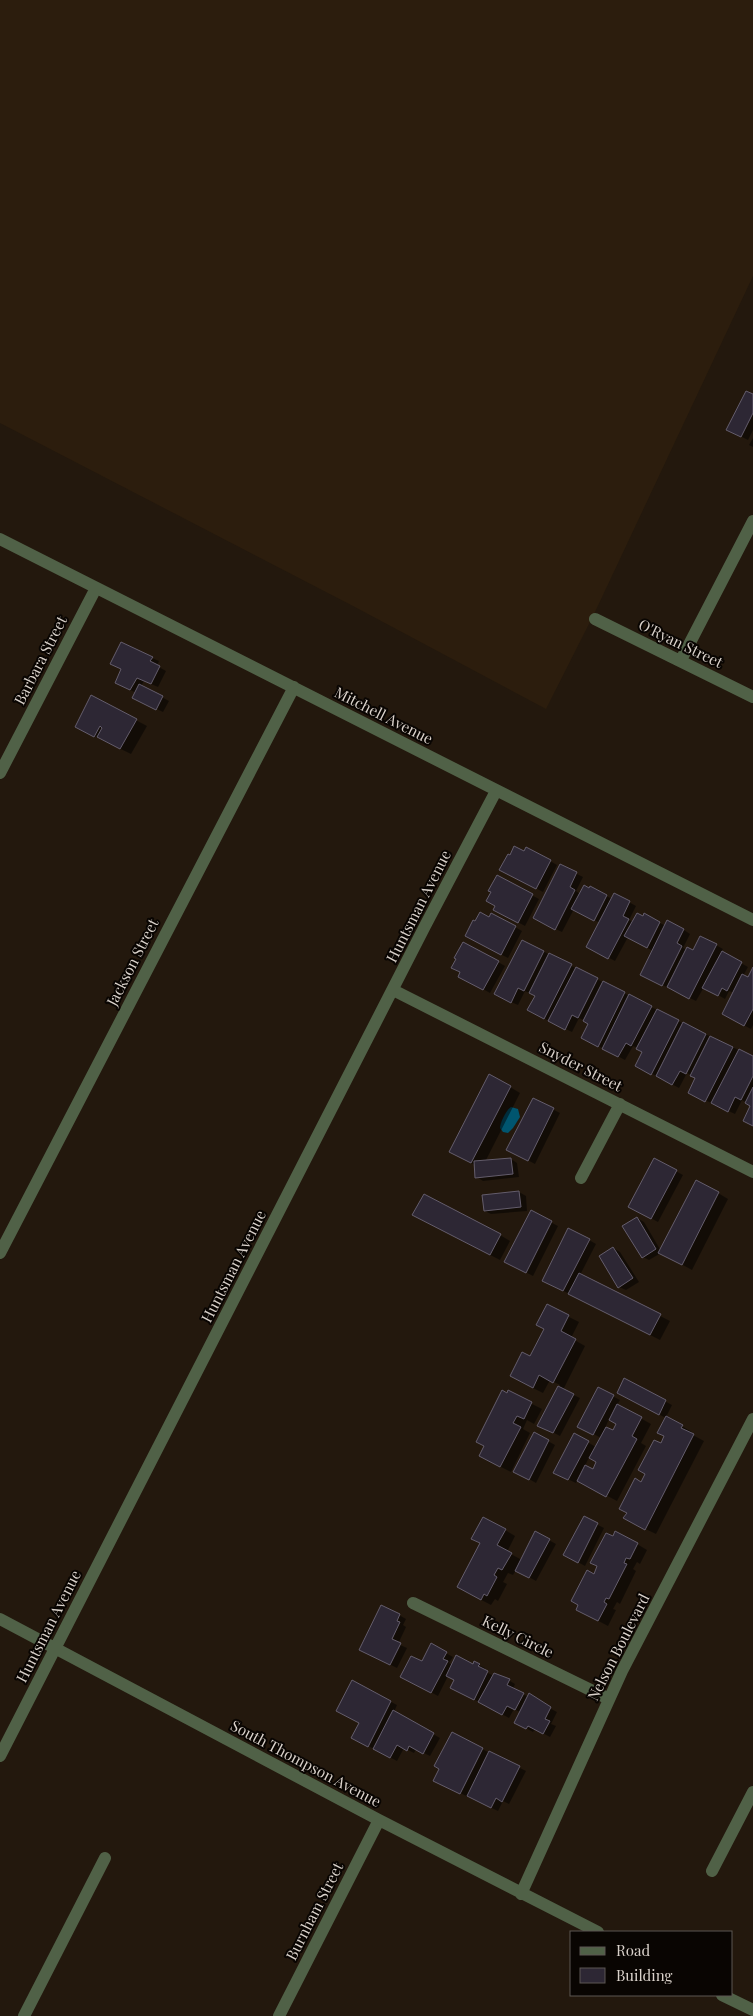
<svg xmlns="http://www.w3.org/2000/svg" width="753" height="2016" viewBox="0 0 753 2016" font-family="'Playfair Display',serif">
<rect width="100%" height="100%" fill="#23180d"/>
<path fill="#2c1d0d" d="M 0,0 L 753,0 L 753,276 L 595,612 L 546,709 L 353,606 L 0,423 Z"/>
<path fill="#00556f" d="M 511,1107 L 518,1109 L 520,1117 L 513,1128 L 508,1133 L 503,1132 L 500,1128 C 500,1123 506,1110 511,1107 Z"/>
<path fill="#0007" fill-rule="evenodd" d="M 753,396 L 753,430 L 748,440 L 734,433 Z
M 753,438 L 753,447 L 749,445 Z
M 152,658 L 159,661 L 157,666 L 166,671 L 158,687 L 144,681 L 141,686 L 169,701 L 163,712 L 140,701 L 136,693 L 123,686 Z
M 92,697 L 147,726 L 131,754 L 86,732 Z
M 550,861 L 557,865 L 543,892 L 507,873 Z
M 561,866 L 583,877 L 576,891 L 580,894 L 590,890 L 591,888 L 612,899 L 614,894 L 636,906 L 629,920 L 633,922 L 644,915 L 666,926 L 684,930 L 690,934 L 683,948 L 693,952 L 701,937 L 723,949 L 721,952 L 748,967 L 743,976 L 748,979 L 753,970 L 753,1025 L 751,1029 L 730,1018 L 734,993 L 729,991 L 725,999 L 704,987 L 696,1001 L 648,978 L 653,951 L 628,937 L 615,961 L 594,950 L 600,923 L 574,909 L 562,932 L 541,922 Z
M 497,877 L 539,899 L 525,926 L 494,909 L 496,906 Z
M 492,914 L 522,931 L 508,958 L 473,940 Z
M 523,941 L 684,1024 L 753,1057 L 753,1125 L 752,1106 L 742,1100 L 735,1114 L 696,1096 L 697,1078 L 687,1073 L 679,1088 L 643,1069 L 643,1051 L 638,1048 L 633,1046 L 625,1060 L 589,1041 L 590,1023 L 579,1018 L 572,1032 L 535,1014 L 536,996 L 525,991 L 518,1005 L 502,998 Z
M 498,962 L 505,966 L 490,993 L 460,976 Z
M 510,1087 L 520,1093 L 485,1162 L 511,1159 L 517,1163 L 519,1177 L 483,1181 L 477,1177 L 475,1165 L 460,1157 Z
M 533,1099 L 560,1113 L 535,1164 L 514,1153 Z
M 655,1160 L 683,1175 L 658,1222 L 630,1207 Z
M 519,1192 L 526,1196 L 527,1211 L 491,1214 L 485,1211 Z
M 718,1193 L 728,1199 L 692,1270 L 661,1253 L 649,1260 L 643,1257 L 637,1218 L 644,1222 L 661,1251 Z
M 531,1212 L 558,1226 L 533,1276 L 512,1265 Z
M 424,1221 L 500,1235 L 510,1241 L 500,1260 Z
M 589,1240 L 596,1244 L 580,1275 L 670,1321 L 660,1340 L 550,1284 Z
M 613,1248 L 620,1252 L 639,1282 L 626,1290 L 619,1287 Z
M 547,1306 L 579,1322 L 571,1338 L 585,1346 L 563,1390 L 580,1398 L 560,1436 L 539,1425 L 560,1385 L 550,1380 L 543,1393 L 521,1382 L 545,1329 Z
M 625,1380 L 672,1405 L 666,1417 L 692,1432 L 691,1434 L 704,1441 L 656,1534 L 635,1524 L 628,1513 L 666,1436 L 666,1418 L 625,1397 Z
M 599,1389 L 620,1400 L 617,1405 L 651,1424 L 641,1443 L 646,1446 L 617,1501 L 577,1480 L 576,1483 L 561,1476 L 575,1435 L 596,1447 L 601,1438 L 579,1426 ZM 609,1419 L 618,1424 L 614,1432 L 605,1428 ZM 589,1457 L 598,1462 L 593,1470 L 585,1466 Z
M 508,1392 L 542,1409 L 534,1424 L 527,1420 L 523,1429 L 530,1433 L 511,1472 L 491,1462 L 486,1446 Z
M 535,1434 L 555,1445 L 536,1483 L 515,1471 Z
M 584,1518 L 604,1528 L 585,1566 L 565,1555 Z
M 505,1530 L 515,1536 L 507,1552 L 522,1560 L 536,1533 L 556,1544 L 536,1581 L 516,1570 L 513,1575 L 508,1573 L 503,1582 L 507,1584 L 498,1601 L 495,1599 L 491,1605 L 468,1593 Z
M 637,1544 L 647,1550 L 640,1564 L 637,1562 L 633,1569 L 636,1571 L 620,1604 L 617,1602 L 613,1609 L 616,1610 L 608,1626 L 587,1615 L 594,1575 Z
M 399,1615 L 406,1619 L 403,1625 L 406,1627 L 398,1644 L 407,1648 L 397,1668 L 367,1653 Z
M 431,1645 L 453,1657 L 449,1663 L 452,1665 L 473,1665 L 475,1663 L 485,1668 L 484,1671 L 494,1676 L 505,1678 L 515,1684 L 513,1689 L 557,1712 L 551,1724 L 556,1726 L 550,1737 L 535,1729 L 533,1732 L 515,1722 L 520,1712 L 514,1709 L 509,1718 L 457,1690 L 456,1680 L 448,1676 L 438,1696 L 408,1680 L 422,1663 Z
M 353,1682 L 397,1705 L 394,1712 L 440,1738 L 430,1756 L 416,1749 L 414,1753 L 404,1748 L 397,1761 L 359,1741 L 360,1723 Z
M 482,1749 L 526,1771 L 509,1804 L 503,1801 L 498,1811 L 441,1784 Z"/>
<path fill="#2d2734" stroke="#645d6c" d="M 746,391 L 753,394 L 753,413 L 741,437 L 726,430 Z
M 121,642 L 153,657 L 150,661 L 160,666 L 151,684 L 137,678 L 130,690 L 115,683 L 121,669 L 110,664 Z
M 139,684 L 163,696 L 156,710 L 132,698 Z
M 91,695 L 137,719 L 120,749 L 97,737 L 102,728 L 100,726 L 94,737 L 75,727 Z
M 514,846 L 524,851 L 526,847 L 551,860 L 536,889 L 499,870 L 508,854 L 510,855 Z
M 560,864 L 577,872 L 570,887 L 575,890 L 555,930 L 533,918 Z
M 497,875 L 533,894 L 518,923 L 493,910 L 495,906 L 486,901 L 491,892 L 488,891 Z
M 584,885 L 589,888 L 590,886 L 607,895 L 594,921 L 571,909 Z
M 614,893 L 630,901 L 623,916 L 629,919 L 608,959 L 586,947 Z
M 480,912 L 489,917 L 491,913 L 516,926 L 501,955 L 465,936 L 473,920 L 475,921 Z
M 637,913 L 643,916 L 644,913 L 660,922 L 647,948 L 624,936 Z
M 667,920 L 684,929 L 677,943 L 682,946 L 662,986 L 640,975 Z
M 700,936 L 717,944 L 689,999 L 667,987 L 687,947 L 693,950 Z
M 522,940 L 544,951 L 524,991 L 518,988 L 511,1003 L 494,994 Z
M 463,942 L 499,961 L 483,990 L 458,977 L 460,972 L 451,968 L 456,959 L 454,958 Z
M 722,951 L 742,962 L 727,991 L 722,988 L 718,996 L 702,988 Z
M 549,953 L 572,964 L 544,1019 L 527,1010 L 535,996 L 529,993 Z
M 576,967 L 598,978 L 578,1018 L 572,1015 L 565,1030 L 548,1021 Z
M 753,967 L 753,1009 L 744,1026 L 722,1014 L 742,974 L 748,977 Z
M 603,981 L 625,992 L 598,1047 L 581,1038 L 588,1024 L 583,1021 Z
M 629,994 L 652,1006 L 631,1046 L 626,1043 L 618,1057 L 602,1049 Z
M 657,1009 L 679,1020 L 651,1075 L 635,1066 L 642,1052 L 636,1049 Z
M 683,1022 L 706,1034 L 686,1074 L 680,1071 L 672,1085 L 656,1076 Z
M 710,1036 L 733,1047 L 705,1102 L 688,1093 L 695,1078 L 690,1076 Z
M 739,1049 L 753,1056 L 753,1076 L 741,1100 L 735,1097 L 728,1112 L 711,1103 Z
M 489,1074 L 511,1086 L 471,1163 L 449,1152 Z
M 753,1087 L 753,1126 L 743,1121 L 750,1106 L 745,1103 Z
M 533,1098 L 554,1108 L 528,1161 L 506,1150 Z
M 511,1158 L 513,1174 L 475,1178 L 474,1161 Z
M 654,1158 L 677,1170 L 651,1219 L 628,1207 Z
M 696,1180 L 719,1192 L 682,1265 L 658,1253 Z
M 519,1191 L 521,1207 L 484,1211 L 482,1195 Z
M 424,1194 L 501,1234 L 490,1255 L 412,1215 Z
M 531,1210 L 552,1221 L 526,1273 L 504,1262 Z
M 637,1217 L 656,1249 L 642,1258 L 622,1226 Z
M 568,1228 L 590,1239 L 563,1291 L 542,1281 Z
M 613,1247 L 633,1278 L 618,1288 L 599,1256 Z
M 579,1273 L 661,1314 L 650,1335 L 568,1294 Z
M 547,1304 L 569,1315 L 561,1331 L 576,1339 L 553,1383 L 539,1375 L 533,1388 L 510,1376 L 522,1352 L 530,1356 L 544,1329 L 536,1325 Z
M 624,1378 L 666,1400 L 659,1415 L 617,1393 Z
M 558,1386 L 574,1394 L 553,1433 L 537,1426 Z
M 598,1387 L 614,1395 L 593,1435 L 577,1427 Z
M 502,1390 L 507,1393 L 508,1390 L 532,1402 L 524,1419 L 517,1416 L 513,1423 L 521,1427 L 500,1467 L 479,1456 L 484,1446 L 476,1442 Z
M 617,1404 L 642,1417 L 632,1436 L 637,1439 L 606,1497 L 577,1481 L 585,1465 L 593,1469 L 596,1462 L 589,1458 L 606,1427 L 613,1430 L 616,1424 L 609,1420 Z
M 666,1416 L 683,1425 L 681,1428 L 694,1434 L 645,1530 L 623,1518 L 627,1513 L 619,1509 L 635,1478 L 641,1482 L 645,1474 L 638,1470 L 654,1440 L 661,1443 L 664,1436 L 657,1433 Z
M 534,1432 L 549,1440 L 529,1480 L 513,1472 Z
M 574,1433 L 589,1441 L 568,1480 L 553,1473 Z
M 584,1516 L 598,1523 L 578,1563 L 563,1555 Z
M 483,1517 L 506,1529 L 497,1545 L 512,1553 L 502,1570 L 498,1568 L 494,1575 L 497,1577 L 487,1596 L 484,1594 L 481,1600 L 457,1587 L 480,1543 L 471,1539 Z
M 535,1531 L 550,1539 L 529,1578 L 515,1571 Z
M 615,1531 L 638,1543 L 630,1559 L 626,1558 L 624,1563 L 627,1564 L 609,1599 L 606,1598 L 604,1602 L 607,1604 L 598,1621 L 576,1610 L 578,1605 L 571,1601 L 587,1570 L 594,1574 L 597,1566 L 590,1563 L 606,1533 L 613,1536 Z
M 381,1605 L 400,1614 L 397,1621 L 400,1622 L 392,1639 L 401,1643 L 390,1665 L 359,1650 Z
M 431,1643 L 447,1652 L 443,1659 L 448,1661 L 431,1693 L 400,1677 L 411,1656 L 422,1661 Z
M 456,1655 L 473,1664 L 474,1661 L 480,1664 L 478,1666 L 488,1671 L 474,1700 L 450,1688 L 454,1680 L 446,1676 Z
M 494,1673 L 510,1679 L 507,1685 L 524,1693 L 515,1710 L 507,1706 L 502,1715 L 478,1702 Z
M 352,1680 L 391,1701 L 368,1747 L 351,1738 L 359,1723 L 336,1711 Z
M 529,1693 L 551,1707 L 545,1719 L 550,1721 L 543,1734 L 528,1726 L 526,1729 L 514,1723 Z
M 393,1710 L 434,1733 L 423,1754 L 409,1746 L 407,1751 L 397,1745 L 390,1758 L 373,1749 Z
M 452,1732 L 483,1748 L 460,1794 L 433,1781 L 439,1769 L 434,1766 Z
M 489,1751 L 520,1766 L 502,1802 L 496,1798 L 491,1808 L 467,1796 Z"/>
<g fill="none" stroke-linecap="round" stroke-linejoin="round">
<path stroke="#506147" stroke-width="12" d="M 0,539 L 753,920
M 595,619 L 753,697
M 681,660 L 753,521
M 0,773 L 96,588
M 393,990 L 753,1172
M 581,1178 L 620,1104
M 0,1253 L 294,687
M 413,1603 L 609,1699
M 0,1619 L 379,1820 L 598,1932
M 0,1756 L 425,926 L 496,791
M 712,1871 L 753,1792
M 521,1894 L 622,1671 L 753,1419
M 722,1995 L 753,2010
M 24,2016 L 105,1858
M 279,2016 L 379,1820"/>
</g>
<g text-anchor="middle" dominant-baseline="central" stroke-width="4" stroke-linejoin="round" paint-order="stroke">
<g font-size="15" fill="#dad2cb" stroke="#090502">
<text transform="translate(681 643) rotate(26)">O'Ryan Street</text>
<text transform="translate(40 660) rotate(-63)">Barbara Street</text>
<text transform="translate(384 715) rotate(27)">Mitchell Avenue</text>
<text transform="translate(418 906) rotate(-63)">Huntsman Avenue</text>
<text transform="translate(132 962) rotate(-63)">Jackson Street</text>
<text transform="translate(581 1066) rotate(27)">Snyder Street</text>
<text transform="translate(233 1266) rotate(-63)">Huntsman Avenue</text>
<text transform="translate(48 1626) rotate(-63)">Huntsman Avenue</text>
<text transform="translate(518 1636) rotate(26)">Kelly Circle</text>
<text transform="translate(618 1647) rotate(-63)">Nelson Boulevard</text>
<text transform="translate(306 1763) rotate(28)">South Thompson Avenue</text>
<text transform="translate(314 1911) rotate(-63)">Burnham Street</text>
</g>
</g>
<rect x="570" y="1931" width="162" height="65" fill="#090502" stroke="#5d5752"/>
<rect x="580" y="1947" width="25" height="8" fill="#506147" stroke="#5d5752"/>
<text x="616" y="1956" font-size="15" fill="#dad2cb">Road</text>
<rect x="580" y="1968" width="25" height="15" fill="#2d2734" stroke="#5d5752"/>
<text x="616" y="1981" font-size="15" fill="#dad2cb">Building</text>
</svg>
